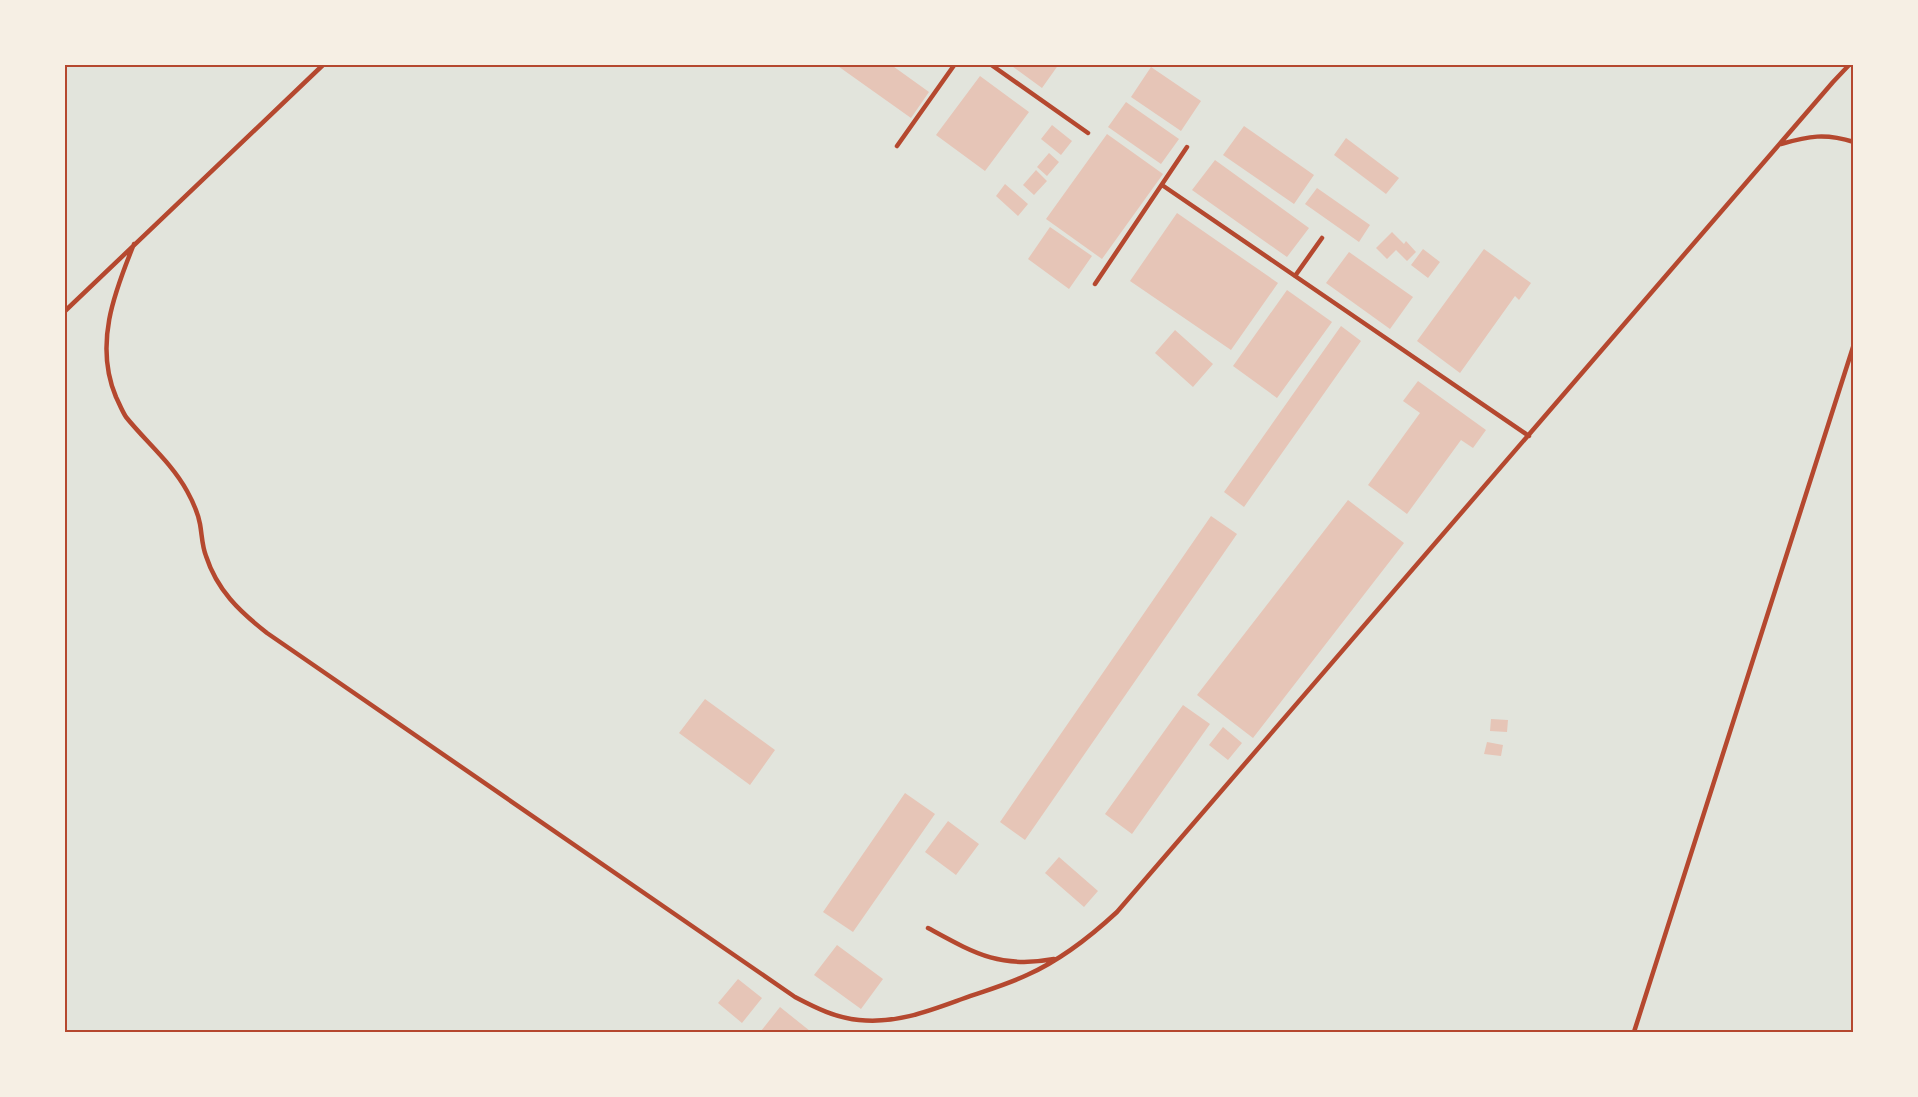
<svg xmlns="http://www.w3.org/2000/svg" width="1918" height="1097" viewBox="0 0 1918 1097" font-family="Rubik,sans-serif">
<rect width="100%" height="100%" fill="#f6efe4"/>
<path fill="#e2e4dc" d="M 64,65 L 1853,65 L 1853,1032 L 65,1032 Z"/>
<path fill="#e6c5b7" d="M 835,64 L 890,64 L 929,92 L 911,118 Z
M 1009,64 L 1059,64 L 1042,88 Z
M 1151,67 L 1201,101 L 1181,131 L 1131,97 Z
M 980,76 L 1029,112 L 985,171 L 936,135 Z
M 1126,102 L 1179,139 L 1161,164 L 1108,127 Z
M 1052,125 L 1072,141 L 1061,155 L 1041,139 Z
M 1244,126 L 1314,175 L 1294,204 L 1223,155 Z
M 1107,134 L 1163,174 L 1102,259 L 1046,219 Z
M 1346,138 L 1399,178 L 1386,194 L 1334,155 Z
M 1049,153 L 1059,162 L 1047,176 L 1037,167 Z
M 1215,160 L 1309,228 L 1287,257 L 1192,190 Z
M 1036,170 L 1047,181 L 1034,195 L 1023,185 Z
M 1005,184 L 1028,204 L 1018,216 L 996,196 Z
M 1317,188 L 1370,225 L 1359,242 L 1305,204 Z
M 1177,213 L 1278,283 L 1231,350 L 1130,281 Z
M 1050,227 L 1092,256 L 1069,289 L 1028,259 Z
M 1392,232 L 1404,244 L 1406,241 L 1416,252 L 1407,261 L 1396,250 L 1387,259 L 1376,248 Z
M 1423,249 L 1440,262 L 1428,278 L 1411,265 Z
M 1484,249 L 1531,283 L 1519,300 L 1515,296 L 1460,373 L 1417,341 Z
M 1349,252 L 1413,297 L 1390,329 L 1326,283 Z
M 1287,290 L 1332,322 L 1277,398 L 1233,366 Z
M 1341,326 L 1361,341 L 1244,507 L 1224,492 Z
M 1175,330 L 1213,364 L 1193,387 L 1155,353 Z
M 1418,381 L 1486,430 L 1473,448 L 1461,440 L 1407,514 L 1368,485 L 1420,413 L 1403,401 Z
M 1348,500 L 1404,543 L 1253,738 L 1197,695 Z
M 1211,516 L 1237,534 L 1025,840 L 1000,822 Z
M 705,699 L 775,750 L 750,785 L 679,733 Z
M 1183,705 L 1210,724 L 1132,834 L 1105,814 Z
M 1491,719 L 1508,720 L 1507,732 L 1490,731 Z
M 1223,727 L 1242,743 L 1228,760 L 1209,745 Z
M 1487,742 L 1503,745 L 1501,756 L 1484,754 Z
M 905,793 L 935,814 L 853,932 L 823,912 Z
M 948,821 L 979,844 L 956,875 L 925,852 Z
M 1059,857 L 1098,891 L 1084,907 L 1045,873 Z
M 837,945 L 883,979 L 861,1009 L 814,975 Z
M 738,979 L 762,998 L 742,1023 L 718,1003 Z
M 780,1007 L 810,1031 L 809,1032 L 761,1031 Z"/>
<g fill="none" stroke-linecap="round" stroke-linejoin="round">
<path stroke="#b5482f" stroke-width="4.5" d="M 990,64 L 1088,133
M 1781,144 C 1809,136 1825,133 1854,142
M 897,146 L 955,64
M 1162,185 L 1529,436
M 134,244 C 114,293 94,345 116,397 C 119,403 122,411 126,417 C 146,442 171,462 187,491 C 192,500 198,513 200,524 C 202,535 202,546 206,556 C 217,590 239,611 267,633 L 795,997 C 816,1008 836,1018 859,1020 C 896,1024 929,1011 962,999 C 984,991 1006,985 1027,975 C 1061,960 1090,937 1117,912 L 1833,82 L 1850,64
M 1295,276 L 1322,238
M 1095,284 L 1187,147
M 64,312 L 324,64
M 928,928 C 974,953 1000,969 1054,959
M 1634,1032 L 1854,344"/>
</g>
<rect width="1918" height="1097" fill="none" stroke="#f6efe4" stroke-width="132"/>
<rect x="66" y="66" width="1786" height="965" fill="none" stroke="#b5482f" stroke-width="2"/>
</svg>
